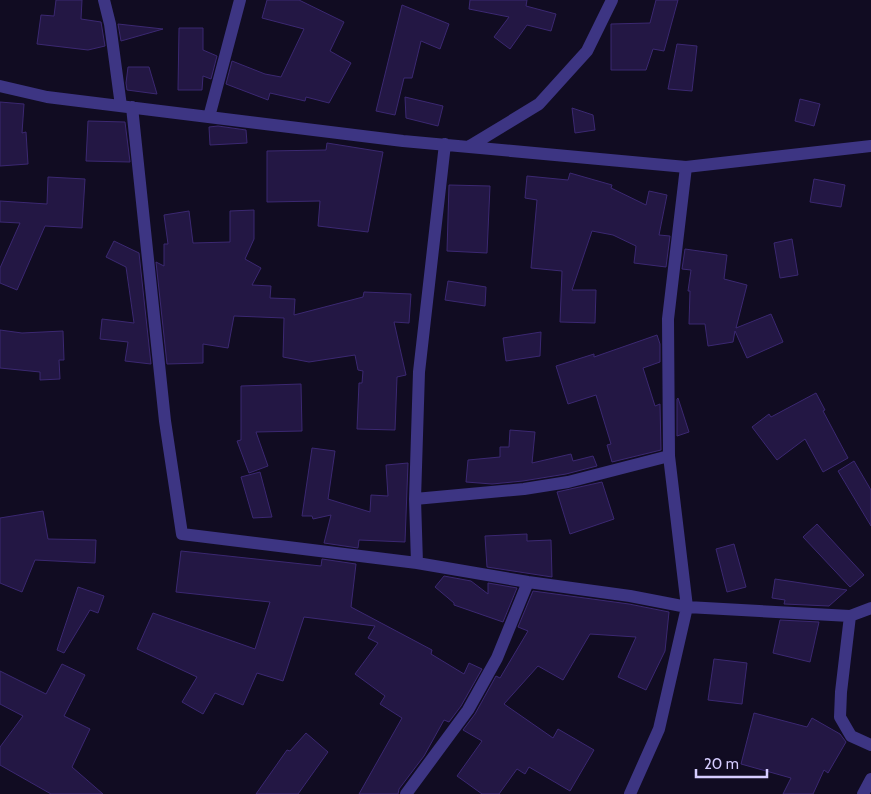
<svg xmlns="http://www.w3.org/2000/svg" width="871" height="794" viewBox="0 0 871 794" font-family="Cabin,sans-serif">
<rect width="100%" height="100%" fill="#110c22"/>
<path fill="#231744" stroke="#3b2871" d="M 56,0 L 82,0 L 81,19 L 101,22 L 105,46 L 88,50 L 37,44 L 41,15 L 54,16 Z
M 267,0 L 299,0 L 344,22 L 330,51 L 351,63 L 329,103 L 306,97 L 305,101 L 270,93 L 268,100 L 226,84 L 232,61 L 265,74 L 281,77 L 304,29 L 262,18 Z
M 470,0 L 527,0 L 526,6 L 556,14 L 551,31 L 527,25 L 510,49 L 494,37 L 509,17 L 469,9 Z
M 656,0 L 678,0 L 664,51 L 653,49 L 646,70 L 611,70 L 611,24 L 650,23 Z
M 402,5 L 449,24 L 440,49 L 421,41 L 412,78 L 404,78 L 395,115 L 376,111 Z
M 118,24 L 163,29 L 121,41 Z
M 179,28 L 203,28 L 203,50 L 217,56 L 211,79 L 203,76 L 202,90 L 178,90 Z
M 677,44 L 697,46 L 692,91 L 668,89 Z
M 128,67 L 149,67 L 157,94 L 127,90 L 126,83 Z
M 405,97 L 443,106 L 438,126 L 406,118 Z
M 800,99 L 820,104 L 814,126 L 795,121 Z
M 0,102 L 24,104 L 22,133 L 26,132 L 28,164 L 0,166 Z
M 572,108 L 593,115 L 595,130 L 575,133 Z
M 88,121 L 125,122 L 130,162 L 86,161 Z
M 218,126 L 246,130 L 247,143 L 210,145 L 209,127 Z
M 327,143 L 383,152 L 368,232 L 318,226 L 320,201 L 267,202 L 267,151 L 326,150 Z
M 570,173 L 612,185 L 611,188 L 646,205 L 649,191 L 667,195 L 659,235 L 670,236 L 666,267 L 634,263 L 636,246 L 613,235 L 592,231 L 572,290 L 596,290 L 595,323 L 560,322 L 562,271 L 531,268 L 537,200 L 525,198 L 527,176 L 568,180 Z
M 48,177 L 85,179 L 82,228 L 45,226 L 17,290 L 0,283 L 0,268 L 20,223 L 0,222 L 0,201 L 47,204 Z
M 814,179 L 845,185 L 841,207 L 810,202 Z
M 449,185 L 490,186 L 487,253 L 447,251 Z
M 254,210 L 254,239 L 245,259 L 261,268 L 252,285 L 271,286 L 270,298 L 295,299 L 294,315 L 363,297 L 364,292 L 411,294 L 409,323 L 394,322 L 406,375 L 397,377 L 395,430 L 357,429 L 359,383 L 362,383 L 363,371 L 358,370 L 355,355 L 309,362 L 283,357 L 284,318 L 234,316 L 228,348 L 203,344 L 203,363 L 167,364 L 156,262 L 164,266 L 164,244 L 168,244 L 164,215 L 189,211 L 193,243 L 230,242 L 230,211 Z
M 792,239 L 798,275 L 780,278 L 774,243 Z
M 114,241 L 139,253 L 151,364 L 125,361 L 128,342 L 100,339 L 102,319 L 134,323 L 126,267 L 106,257 Z
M 685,249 L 727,255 L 724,279 L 747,285 L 736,328 L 771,314 L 783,342 L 747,358 L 735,331 L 733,342 L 708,346 L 705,324 L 689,324 L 690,291 L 688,291 L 691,270 L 682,269 Z
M 448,281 L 486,287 L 485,306 L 445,300 Z
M 0,330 L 22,333 L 63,331 L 64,360 L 59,360 L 60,379 L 40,380 L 40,372 L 0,368 Z
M 541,332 L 540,356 L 506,361 L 503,338 Z
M 657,335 L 660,344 L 660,362 L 643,368 L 655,406 L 660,404 L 661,450 L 612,462 L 607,445 L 611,444 L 596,395 L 568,404 L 556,366 L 594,354 L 594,357 Z
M 301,384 L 302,431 L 256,432 L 268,466 L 249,473 L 237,441 L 241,440 L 241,386 Z
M 816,393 L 825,410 L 823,411 L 848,458 L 823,472 L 805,439 L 777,460 L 752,427 L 769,414 L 771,417 Z
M 678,398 L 689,432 L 677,436 L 677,399 Z
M 510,430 L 535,432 L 532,463 L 571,454 L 573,461 L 593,456 L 597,466 L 566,474 L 523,481 L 492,484 L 466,482 L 468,460 L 500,457 L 500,447 L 509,447 Z
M 312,448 L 335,451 L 328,499 L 370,512 L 371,495 L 388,496 L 386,465 L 408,463 L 405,542 L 359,540 L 358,548 L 324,543 L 331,515 L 313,519 L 312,516 L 302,516 Z
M 854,461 L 871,490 L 871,526 L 838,471 Z
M 260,472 L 272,517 L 253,518 L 241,477 Z
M 602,482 L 614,519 L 570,534 L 557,492 Z
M 43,511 L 48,539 L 96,540 L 95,563 L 35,560 L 22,592 L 0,583 L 0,518 Z
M 817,524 L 864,575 L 850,587 L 803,537 Z
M 527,534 L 527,541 L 551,540 L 552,577 L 487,567 L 485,536 Z
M 734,544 L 746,587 L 727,592 L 716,549 Z
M 181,551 L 321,566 L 322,559 L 356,564 L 351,607 L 432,650 L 431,654 L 464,674 L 469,663 L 482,669 L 461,706 L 449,722 L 444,720 L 424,756 L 399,789 L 398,794 L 359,794 L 402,718 L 380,704 L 385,696 L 355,674 L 378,643 L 368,638 L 375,626 L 304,617 L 283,681 L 257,673 L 243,705 L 215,693 L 203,714 L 182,702 L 197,677 L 137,649 L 153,613 L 255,649 L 270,602 L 176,592 Z
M 444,576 L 471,581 L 488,594 L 488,583 L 517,588 L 503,622 L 454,605 L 454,603 L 435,587 Z
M 775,579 L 847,590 L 829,606 L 784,604 L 785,600 L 772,598 Z
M 78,587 L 104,596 L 98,613 L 90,610 L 64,653 L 57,650 Z
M 533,591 L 629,604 L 669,612 L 665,651 L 646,690 L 618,677 L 636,637 L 590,634 L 563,680 L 538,666 L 504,704 L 553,738 L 558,729 L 594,750 L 570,791 L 529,767 L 525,774 L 517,769 L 499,794 L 482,794 L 457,776 L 482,741 L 463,730 L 475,714 L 496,676 L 500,678 L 528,631 L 518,627 Z
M 780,620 L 819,622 L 810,662 L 773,653 Z
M 714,659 L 747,663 L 742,704 L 708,700 Z
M 62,664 L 85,675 L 64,716 L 90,729 L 72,767 L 103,794 L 51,794 L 0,765 L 0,747 L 23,716 L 0,704 L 0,671 L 46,694 Z
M 754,713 L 807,727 L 812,718 L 840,734 L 846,742 L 828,773 L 824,770 L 813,794 L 783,794 L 791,778 L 741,764 Z
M 306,733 L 328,752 L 298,794 L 256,794 L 287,750 L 290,751 Z"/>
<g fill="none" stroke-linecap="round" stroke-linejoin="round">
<path stroke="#3d3583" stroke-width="12" d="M 104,0 L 110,24 L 121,106
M 0,86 L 47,97 L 403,141 L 686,167 L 871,146
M 132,107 L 165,421 L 182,534 L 417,563 L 528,582 L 630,596 L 687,607 L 850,616 L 871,608
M 209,117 L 240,0
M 470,146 L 539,104 L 587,51 L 612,0
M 415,499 L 524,489 L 568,482 L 669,456
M 417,563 L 415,499 L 419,372 L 445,144
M 850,616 L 841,692 L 840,717 L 851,736 L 871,745
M 406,794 L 468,710 L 497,658 L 528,582
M 630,794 L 659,729 L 687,607 L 669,456 L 668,319 L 686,167
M 863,794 L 871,779"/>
</g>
<path d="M696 769v8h71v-8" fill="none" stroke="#d6cdff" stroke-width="2.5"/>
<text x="704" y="769" font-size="15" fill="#d6cdff" stroke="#110c22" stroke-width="4" paint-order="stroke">20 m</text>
</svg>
